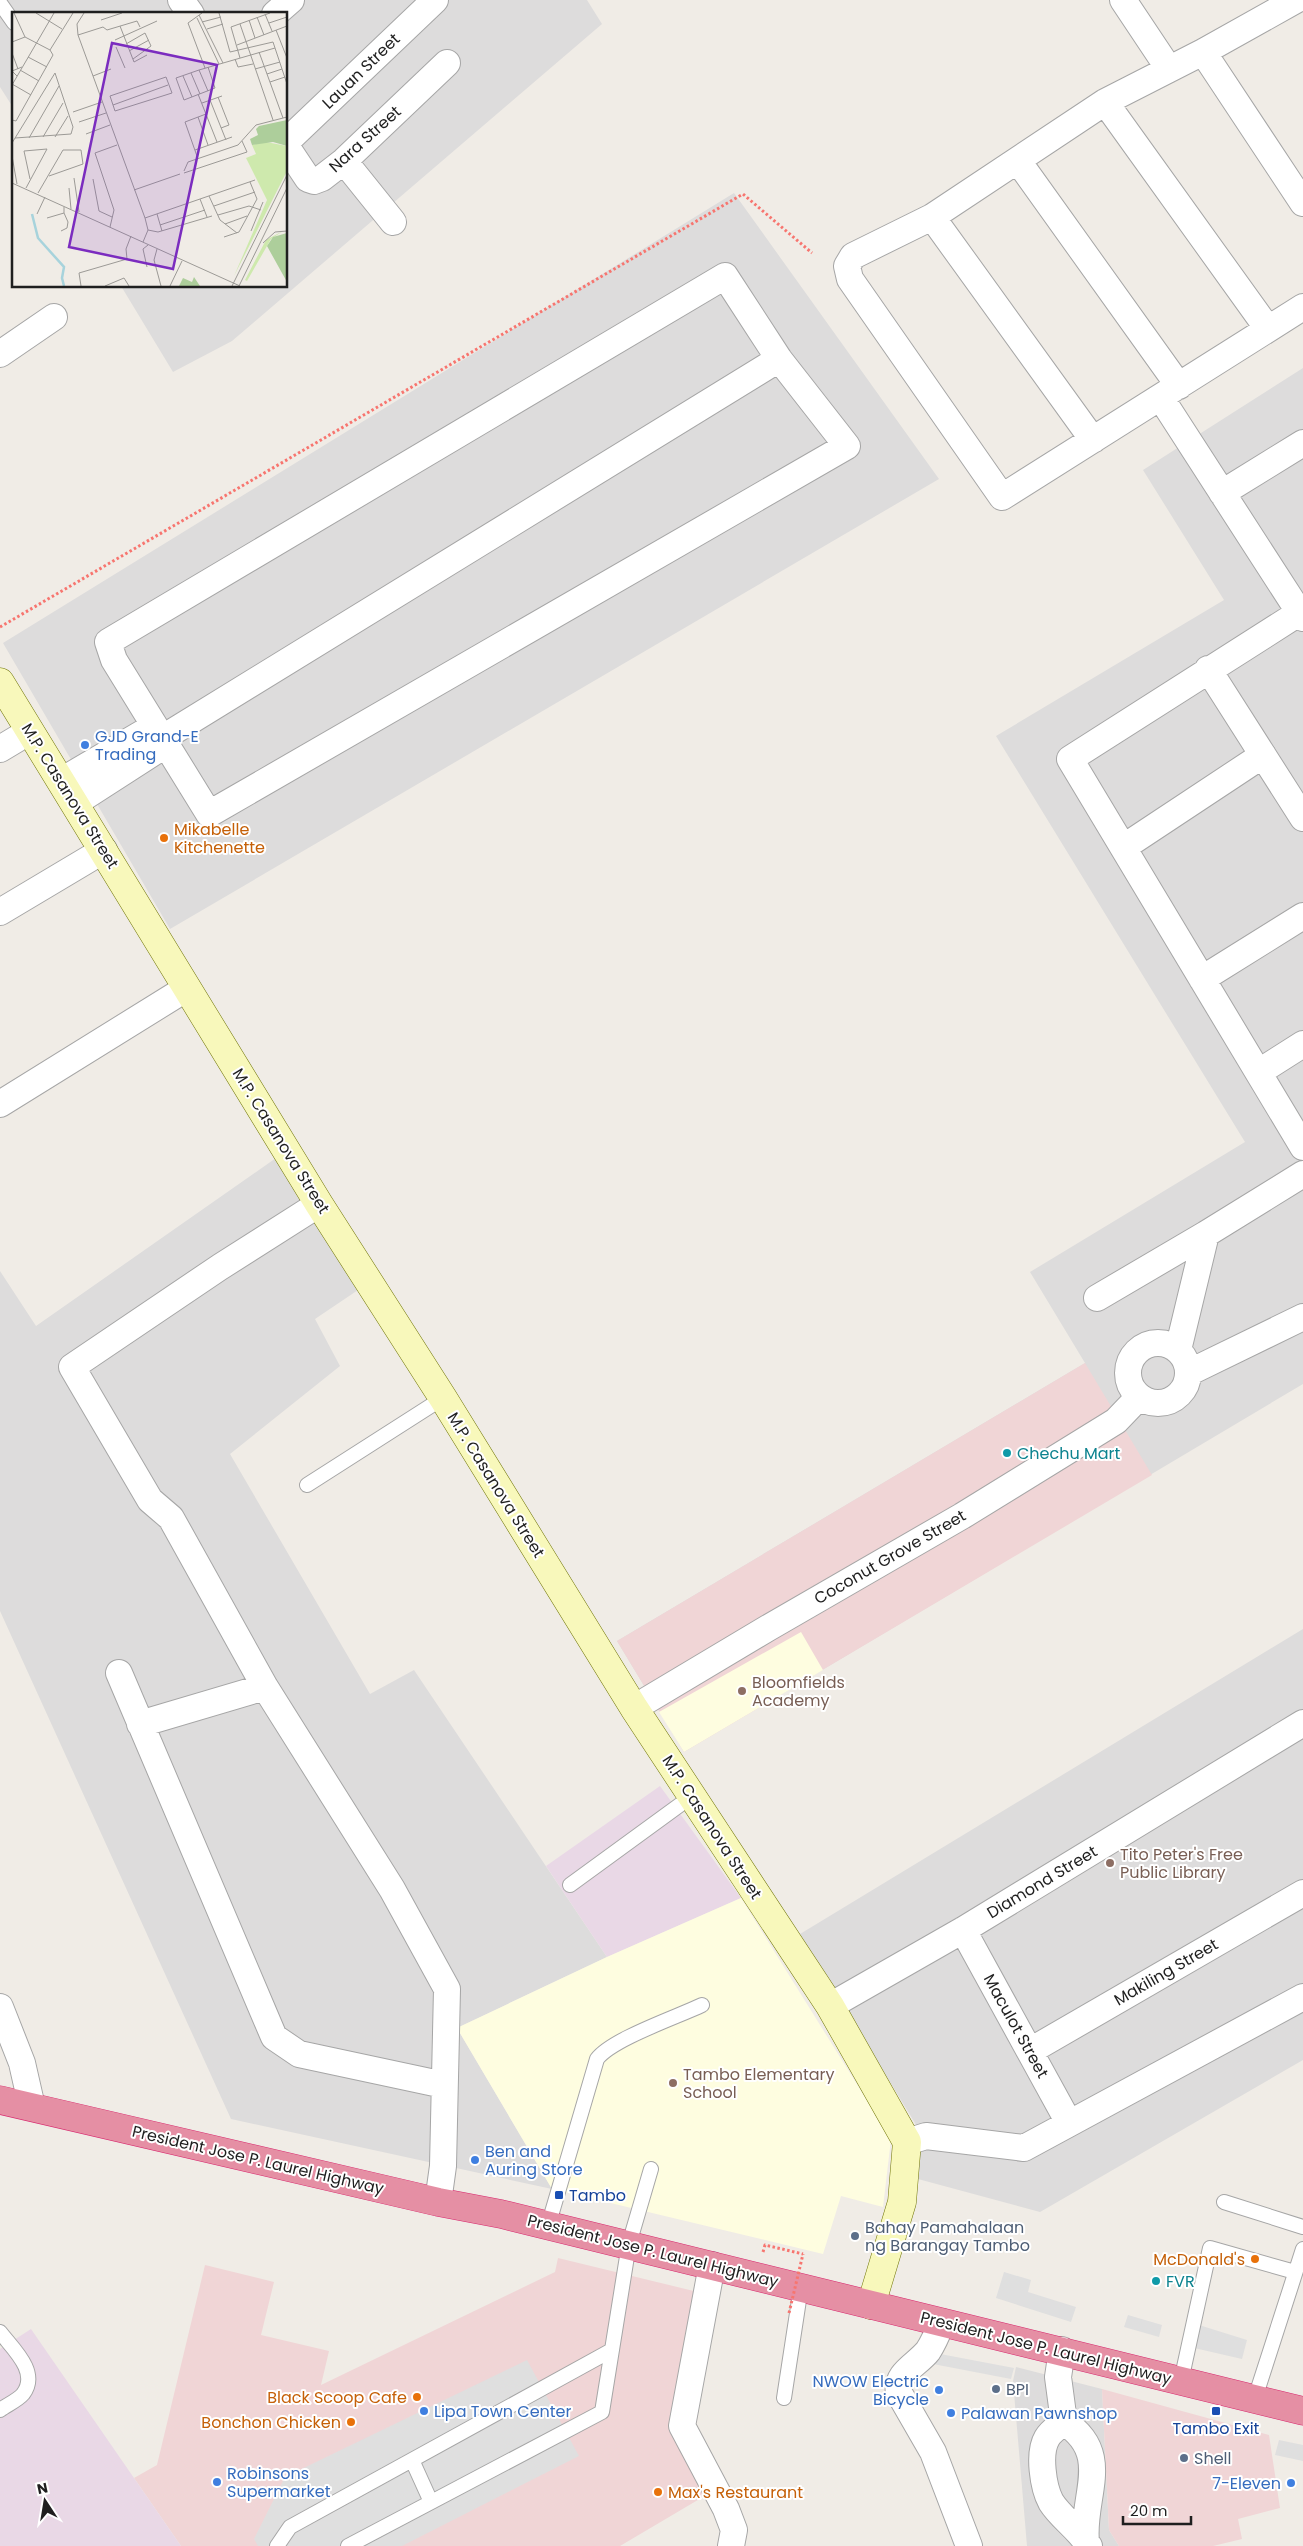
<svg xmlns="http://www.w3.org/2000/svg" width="1303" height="2546" viewBox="0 0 1303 2546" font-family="Poppins,sans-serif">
<rect width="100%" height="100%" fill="#f0ece6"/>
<path fill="#dddcdc" d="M 0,0 L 587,0 L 602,24 L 232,341 L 173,372 L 121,286 L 286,286 L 286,14 L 14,14 L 14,109 L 0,87 Z
M 734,193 L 939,479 L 170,929 L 3,643 Z
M 1303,368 L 1303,1384 L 684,1752 L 617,1641 L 1085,1363 L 1030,1272 L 1245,1142 L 996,736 L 1224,600 L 1143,470 Z
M 276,1158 L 361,1288 L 315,1319 L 340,1366 L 230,1454 L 370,1694 L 414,1670 L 607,1957 L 457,2028 L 552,2189 L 231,2119 L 0,1611 L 0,1271 L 36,1326 Z
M 1303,1629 L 1303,2060 L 1040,2212 L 918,2179 L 918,2128 L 800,1934 Z
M 1016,2367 L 1102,2389 L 1109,2530 L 1119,2546 L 1027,2546 L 1013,2381 Z"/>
<path fill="#f0d5d6" d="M 1085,1363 L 1152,1475 L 684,1752 L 617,1641 Z
M 558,2258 L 702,2293 L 673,2436 L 708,2494 L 620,2546 L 181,2546 L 134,2478 L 157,2465 L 205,2265 L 274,2282 L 261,2335 L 329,2351 L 321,2385 L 555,2272 Z
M 1102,2389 L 1269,2435 L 1280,2508 L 1238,2519 L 1242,2539 L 1213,2546 L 1119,2546 L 1109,2530 Z"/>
<path fill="#e9d8e6" d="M 660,1786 L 741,1898 L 607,1957 L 546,1866 Z
M 31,2329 L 134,2478 L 181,2546 L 0,2546 L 0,2349 Z"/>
<path fill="#fefde0" d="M 801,1632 L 823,1670 L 684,1752 L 659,1712 Z
M 741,1898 L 891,2139 L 883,2207 L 841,2196 L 823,2254 L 552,2189 L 457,2028 L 607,1957 Z"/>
<path fill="#dfdfdf" d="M 1004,2272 L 1031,2280 L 1028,2292 L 1076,2307 L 1071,2322 L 996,2298 Z
M 1128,2315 L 1162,2325 L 1159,2337 L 1124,2327 Z
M 1199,2325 L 1247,2340 L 1242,2359 L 1190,2347 Z
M 935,2353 L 1014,2368 L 1011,2379 L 933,2364 Z
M 527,2360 L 579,2456 L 402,2546 L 258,2546 L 254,2539 L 285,2477 Z
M 1279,2440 L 1303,2445 L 1303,2461 L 1275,2455 Z"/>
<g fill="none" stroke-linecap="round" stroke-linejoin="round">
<defs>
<path id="lane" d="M 0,3 L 14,23
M 307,1485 L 443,1398
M 570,1885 L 692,1796
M 1224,2202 L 1303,2227
M 548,2226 L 597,2059 C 612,2039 677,2017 702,2005
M 0,2332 C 12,2348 40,2372 23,2394 C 18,2400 7,2405 0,2410
M 1181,2381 L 1210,2248 L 1295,2272
M 784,2398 L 801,2287
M 1255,2398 L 1303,2249
M 412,2460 L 431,2502
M 277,2546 L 290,2527 L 612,2350
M 348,2546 L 602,2412 L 629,2244 L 651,2169"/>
<path id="street" d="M 181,0 L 191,14
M 1123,0 L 1169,69
M 1296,0 L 1203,52 L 1105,102 L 932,217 L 853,256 L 847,266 L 850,279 L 1002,497 L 1303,307
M 275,14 L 291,0
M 1203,52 L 1303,203
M 1105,102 L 1268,329
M 286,142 L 435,0
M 286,146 L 308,179 L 314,181 L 322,178 L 344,161 L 447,63
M 344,161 L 393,222
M 1018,161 L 1179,386
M 932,217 L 1093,440
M 725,276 L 779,359 L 847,446 L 209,814 L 114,660 L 108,642 Z
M 0,354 L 54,317
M 1161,398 L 1303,618
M 1222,493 L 1303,443
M 1299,613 L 1070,759 L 1303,1147
M 1208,669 L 1303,818
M 161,739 L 779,359
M 0,749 L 30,731
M 61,781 L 153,727
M 75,803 L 165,745
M 1124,847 L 1263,755
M 0,912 L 104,850
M 1202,979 L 1303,916
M 1259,1072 L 1303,1044
M 0,1104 L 187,988
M 319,1204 L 220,1267 L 72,1367 L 150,1500 L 171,1518 L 265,1687 L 392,1889 L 447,1989 L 443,2166 L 438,2202
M 1097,1298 L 1206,1234
M1128 1373a30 30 0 1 1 60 0a30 30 0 1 1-60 0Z
M 1178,1350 L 1206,1234 L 1303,1174
M 1188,1373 L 1303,1317
M 119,1673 L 274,2037 L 299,2054 L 444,2085
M 634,1708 L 768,1628 L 962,1516 L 1116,1421 L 1139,1397
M 140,1724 L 265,1687
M 963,1930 L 1069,2123
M 830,2006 L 963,1930 L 1303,1723
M 0,2007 L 22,2063 L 32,2107
M 1030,2051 L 1303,1893
M 907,2142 L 926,2136 L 1024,2148 L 1303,1997
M 712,2265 L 682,2426 L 726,2509 L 734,2530 L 731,2546
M 942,2322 C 938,2332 934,2342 928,2351 C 917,2365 895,2373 899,2393 L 933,2452 L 969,2546
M 1062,2350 L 1058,2377 L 1064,2422 C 1114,2454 1081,2497 1086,2542
M 1064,2422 C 1058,2427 1051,2431 1047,2438 C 1038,2453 1043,2487 1051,2502 C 1061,2518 1079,2529 1089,2546"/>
<path id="secondary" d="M 0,682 L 319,1204 L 443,1398 L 634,1708 L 830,2006 L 907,2142 L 902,2202 L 871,2305"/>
<path id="highway" d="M 0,2100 L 438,2202 L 501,2214 L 1303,2411"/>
</defs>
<use href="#lane" stroke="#a6a6a6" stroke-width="16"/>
<use href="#street" stroke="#a6a6a6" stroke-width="28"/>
<use href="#secondary" stroke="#707507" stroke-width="29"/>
<use href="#highway" stroke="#d8296f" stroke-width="29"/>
<path stroke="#f7756f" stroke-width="3" stroke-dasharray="2.5 2.5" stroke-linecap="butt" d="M 0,627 L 743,194 L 812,253
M 763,2252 L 765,2245 L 803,2254"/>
<use href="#lane" stroke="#fff" stroke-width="14"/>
<use href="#street" stroke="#fff" stroke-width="26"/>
<use href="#secondary" stroke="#f8f8bb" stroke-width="28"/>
<use href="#highway" stroke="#e58fa4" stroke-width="28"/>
<path stroke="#f7756f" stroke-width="3" stroke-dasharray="2.5 2.5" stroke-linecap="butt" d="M 789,2313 L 803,2254"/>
</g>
<g fill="#3f7fe0" stroke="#fff" stroke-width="2">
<circle cx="85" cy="745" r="5"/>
<circle cx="475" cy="2160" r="5"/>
<circle cx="939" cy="2390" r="5"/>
<circle cx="424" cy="2411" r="5"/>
<circle cx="951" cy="2413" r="5"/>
<circle cx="217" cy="2482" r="5"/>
<circle cx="1291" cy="2483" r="5"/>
</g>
<g fill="#e8710a" stroke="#fff" stroke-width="2">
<circle cx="164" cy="838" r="5"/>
<circle cx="1255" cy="2259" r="5"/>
<circle cx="417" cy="2397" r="5"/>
<circle cx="351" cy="2422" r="5"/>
<circle cx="658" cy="2492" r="5"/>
</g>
<g fill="#0f9aa8" stroke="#fff" stroke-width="2">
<circle cx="1007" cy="1453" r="5"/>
<circle cx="1156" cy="2281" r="5"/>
</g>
<g fill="#8d6e63" stroke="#fff" stroke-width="2">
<circle cx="742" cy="1691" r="5"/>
<circle cx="1110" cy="1863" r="5"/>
<circle cx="673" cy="2083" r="5"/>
</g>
<g fill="#1a4fb4" stroke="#fff" stroke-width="2">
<rect x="554" y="2190" width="10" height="10" rx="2.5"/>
<rect x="1211" y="2406" width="10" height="10" rx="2.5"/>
</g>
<g fill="#5c6f8a" stroke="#fff" stroke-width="2">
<circle cx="855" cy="2236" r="5"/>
<circle cx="996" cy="2389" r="5"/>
<circle cx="1184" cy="2458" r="5"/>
</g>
<g text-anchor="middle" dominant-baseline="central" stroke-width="4" stroke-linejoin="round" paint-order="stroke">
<g font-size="16" fill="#1f1f1f" stroke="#fff">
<text transform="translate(361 71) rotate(-44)">Lauan Street</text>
<text transform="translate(365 139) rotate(-42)">Nara Street</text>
<text transform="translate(70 796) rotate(58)">M.P. Casanova Street</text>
<text transform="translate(281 1141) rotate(58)">M.P. Casanova Street</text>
<text transform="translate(496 1485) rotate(58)">M.P. Casanova Street</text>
<text transform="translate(890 1557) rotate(-30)">Coconut Grove Street</text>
<text transform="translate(712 1827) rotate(57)">M.P. Casanova Street</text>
<text transform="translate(1042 1882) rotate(-31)">Diamond Street</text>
<text transform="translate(1166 1972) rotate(-30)">Makiling Street</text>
<text transform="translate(1016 2026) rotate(61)">Maculot Street</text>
<text transform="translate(258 2160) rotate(13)">President Jose P. Laurel Highway</text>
<text transform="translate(653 2251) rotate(14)">President Jose P. Laurel Highway</text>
<text transform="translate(1046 2348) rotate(14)">President Jose P. Laurel Highway</text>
</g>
<g font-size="16" fill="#366cbe" stroke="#fff" text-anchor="start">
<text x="95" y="736">GJD Grand-E<tspan x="95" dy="18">Trading</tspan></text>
<text x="485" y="2151">Ben and<tspan x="485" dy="18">Auring Store</tspan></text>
<text x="929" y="2381" text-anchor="end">NWOW Electric<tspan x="929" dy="18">Bicycle</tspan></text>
<text x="434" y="2411">Lipa Town Center</text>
<text x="961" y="2413">Palawan Pawnshop</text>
<text x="227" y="2473">Robinsons<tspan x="227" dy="18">Supermarket</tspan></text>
<text x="1281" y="2483" text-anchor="end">7-Eleven</text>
</g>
<g font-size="16" fill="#c56008" stroke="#fff" text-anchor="end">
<text x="174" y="829" text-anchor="start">Mikabelle<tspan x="174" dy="18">Kitchenette</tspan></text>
<text x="1245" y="2259">McDonald's</text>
<text x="407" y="2397">Black Scoop Cafe</text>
<text x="341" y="2422">Bonchon Chicken</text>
<text x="668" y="2492" text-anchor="start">Max's Restaurant</text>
</g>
<g font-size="16" fill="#0d838f" stroke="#fff" text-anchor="start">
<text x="1017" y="1453">Chechu Mart</text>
<text x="1166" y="2281">FVR</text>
</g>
<g font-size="16" fill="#785e54" stroke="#fff" text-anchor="start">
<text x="752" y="1682">Bloomfields<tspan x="752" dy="18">Academy</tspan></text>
<text x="1120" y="1854">Tito Peter's Free<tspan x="1120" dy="18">Public Library</tspan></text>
<text x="683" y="2074">Tambo Elementary<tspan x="683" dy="18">School</tspan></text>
</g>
<g font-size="16" fill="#164399" stroke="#fff" text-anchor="start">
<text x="569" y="2195">Tambo</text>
<text x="1216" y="2428" text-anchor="middle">Tambo Exit</text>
</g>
<g font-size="16" fill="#4e5e75" stroke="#fff" text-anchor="start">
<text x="865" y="2227">Bahay Pamahalaan<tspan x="865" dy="18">ng Barangay Tambo</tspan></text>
<text x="1006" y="2389">BPI</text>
<text x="1194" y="2458">Shell</text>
</g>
</g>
<g transform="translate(12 12)">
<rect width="275" height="275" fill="#f0ece6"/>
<path d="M 254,130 L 275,134 L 275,159 L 222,264 L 255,188 L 234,146 L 244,142 L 240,133 ZM 271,219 L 259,227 L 235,269 L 233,268 L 254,228 Z" fill="#cee9ad"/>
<path d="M 275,108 L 275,134 L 261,130 L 240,133 L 238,127 L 246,123 L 244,117 L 247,114 ZM 275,221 L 275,270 L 255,234 L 261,225 ZM 182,265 L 188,274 L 167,274 L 171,266 L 180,270 Z" fill="#adce9b"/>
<path fill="none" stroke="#a7d3dc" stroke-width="2.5" d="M 20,202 L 26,226 L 52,255 L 50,266 L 52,274"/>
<path fill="none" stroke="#9c9a96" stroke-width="1" d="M 2,1 L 13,25M 24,1 L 50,17M 72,1 L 65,12 L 66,23 L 133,206 L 136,218 L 131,230M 190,1 L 176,11 L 193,56M 207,1 L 218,40 L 261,30 L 275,72M 253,2 L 260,19M 187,3 L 211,51M 245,5 L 252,23M 185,6 L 207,52M 89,8 L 110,1M 237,8 L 243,26M 190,10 L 209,5M 257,11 L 275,5M 228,12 L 261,108M 108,14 L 122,50 L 135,43M 91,15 L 95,18 L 125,9 L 128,15M 195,17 L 211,12M 264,18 L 275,46M 66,23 L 91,15M 103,28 L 145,9M 0,30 L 13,25 L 38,38 L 41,43 L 4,109 L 0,108M 114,32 L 133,21 L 139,34 L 121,47M 225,33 L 275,14M 104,35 L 113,56M 38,38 L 61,1M 117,39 L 137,28M 247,40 L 271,106M 0,41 L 6,57M 16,45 L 35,55M 228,46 L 219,15 L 258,1M 223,47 L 226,55 L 241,52M 196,55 L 203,76 L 172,88 L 164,66 L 187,58 L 263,36M 243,57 L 268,50M 8,58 L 27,69M 187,58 L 196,79M 179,61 L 188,82M 255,62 L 270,57M 5,64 L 0,59 L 10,55M 81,64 L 99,57M 171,64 L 180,85M 154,65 L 160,81 L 103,99 L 98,84 ZM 258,70 L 273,65M 0,72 L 19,83M 0,73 L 42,1M 186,82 L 205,130M 206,85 L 217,113 L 209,116M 198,88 L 214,128M 190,91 L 210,84M 101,93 L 156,73M 61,100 L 90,90M 186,105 L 196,133M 67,110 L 94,101M 74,122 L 98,113M 31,125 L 51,91M 43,125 L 56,104M 17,126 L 47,74M 0,131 L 43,61 L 61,115 L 59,122 L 3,126M 183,138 L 220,125M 0,144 L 5,172M 186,147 L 173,110 L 194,102M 172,159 L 176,150 L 226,133 L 244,113 L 275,105M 172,161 L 235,140 L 230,129M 62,166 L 67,200M 81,167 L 87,199 L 100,205M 0,171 L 228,274M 14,176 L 35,137 L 12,139 L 18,167M 57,176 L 59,197M 122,178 L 168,162M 26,181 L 51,138 L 69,138 L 71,152 L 37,164M 197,184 L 208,208 L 225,221M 188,187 L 195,205M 202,194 L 243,180M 25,202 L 33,185M 145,202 L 150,219M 206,203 L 237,194 L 249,198M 35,206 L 52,201 L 52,195M 133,206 L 243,168M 213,212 L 235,204M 148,213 L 193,198M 98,215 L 102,198 L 83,141 L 105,133M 136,218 L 146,220 L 200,204M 49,219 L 55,216 L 56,210 L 52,201M 239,219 L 251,190M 212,225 L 227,220 L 245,187 L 238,170M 251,231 L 263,220 L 275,219M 145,237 L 142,248 L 149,274M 135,255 L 131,237 L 136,233M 69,274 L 67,261 L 115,247 L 114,237 L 119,224M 93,274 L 112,266 L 117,274M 158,274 L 170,249M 220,274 L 275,163M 227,274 L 275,176"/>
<path fill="#7b2cbf" fill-opacity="0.15" stroke="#7b2cbf" stroke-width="2.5" d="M 100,31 L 205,53 L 161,257 L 57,235 Z"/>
<rect width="275" height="275" fill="none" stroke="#1f1f1f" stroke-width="2.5"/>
</g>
<g transform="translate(45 2501) rotate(348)" stroke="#ffffff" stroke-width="4" paint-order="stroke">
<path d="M0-4L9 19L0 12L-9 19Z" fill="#1f1f1f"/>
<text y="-8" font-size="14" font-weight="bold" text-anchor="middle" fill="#1f1f1f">N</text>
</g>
<path d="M1123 2516v8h68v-8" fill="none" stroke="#1f1f1f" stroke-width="2.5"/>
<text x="1130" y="2516" font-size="15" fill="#1f1f1f" stroke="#ffffff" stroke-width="4" paint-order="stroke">20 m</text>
</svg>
